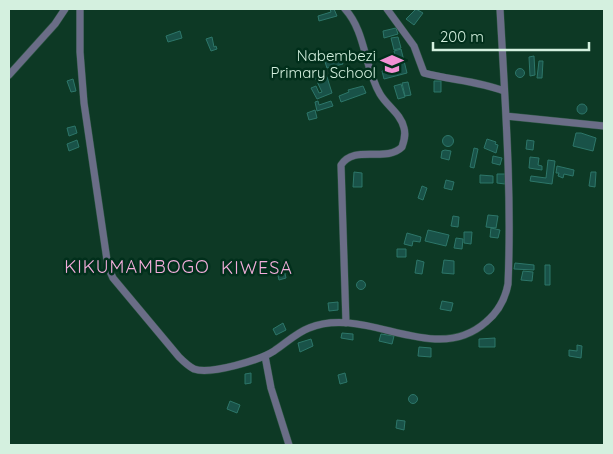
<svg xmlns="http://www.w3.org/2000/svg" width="613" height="454" viewBox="0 0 613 454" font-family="Quicksand,sans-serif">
<rect width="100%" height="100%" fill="#0d3925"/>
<path fill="#195248" stroke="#2d7669" d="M 330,9 L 334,9 L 337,16 L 319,21 L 318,16 L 331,12 Z
M 416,9 L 423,13 L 414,25 L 406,19 Z
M 396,28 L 398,34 L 384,38 L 383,31 Z
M 180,31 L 182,38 L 168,42 L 166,36 Z
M 212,37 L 214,47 L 216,46 L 217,49 L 211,51 L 206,39 Z
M 398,37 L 401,48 L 394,50 L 391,38 Z
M 401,49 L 407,73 L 384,79 L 382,71 L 398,67 L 394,51 Z
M 349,52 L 352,58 L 342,62 L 343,64 L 327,68 L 325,62 Z
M 534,56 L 535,75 L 530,76 L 529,57 Z
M 539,61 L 543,61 L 542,78 L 537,78 Z
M515.5 73a4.5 4.5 0 1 1 9 0a4.5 4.5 0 1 1-9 0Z
M 321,69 L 327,77 L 332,93 L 317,99 L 311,88 L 316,86 L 319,93 L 322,92 L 313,73 Z
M 73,79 L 76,91 L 71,92 L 67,81 Z
M 434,81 L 441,81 L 441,92 L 434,92 Z
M 408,82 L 411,95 L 405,96 L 402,83 Z
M 401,84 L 405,97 L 398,99 L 394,86 Z
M 363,86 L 366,93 L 341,102 L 339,96 L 349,92 L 348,90 Z
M 318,101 L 319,105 L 331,101 L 333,106 L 317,111 L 315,102 Z
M577 109a5 5 0 1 1 10 0a5 5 0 1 1-10 0Z
M 315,110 L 317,118 L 309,120 L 307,113 Z
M 75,126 L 77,133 L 69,136 L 67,128 Z
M 576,133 L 581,133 L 596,138 L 593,151 L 573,146 Z
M442.5 141a5.5 5.5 0 1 1 11 0a5.5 5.5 0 1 1-11 0Z
M 487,139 L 496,142 L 495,144 L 498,145 L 496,153 L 484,148 Z
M 77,140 L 79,147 L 69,151 L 67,144 Z
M 527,140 L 534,141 L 533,150 L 526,149 Z
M 474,148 L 478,149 L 474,168 L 470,167 Z
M 445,150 L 451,151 L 449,160 L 441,158 L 442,151 Z
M 493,156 L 502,158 L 500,165 L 492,163 Z
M 530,157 L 539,158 L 538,165 L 542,166 L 542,170 L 529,168 Z
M 548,160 L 555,161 L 552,184 L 530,181 L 531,176 L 546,178 Z
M 557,166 L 574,170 L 573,176 L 564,174 L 563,178 L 558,176 L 559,173 L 556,173 Z
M 354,172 L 362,173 L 362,187 L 353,187 Z
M 591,172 L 596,172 L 595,187 L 589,186 Z
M 497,174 L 506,174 L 505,184 L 497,183 Z
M 480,175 L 493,176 L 493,183 L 480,183 Z
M 446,180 L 454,182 L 452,190 L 444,188 Z
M 422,186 L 427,188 L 423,200 L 418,198 Z
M 488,215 L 498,216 L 496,228 L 486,227 Z
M 453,216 L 459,217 L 458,227 L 451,226 Z
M 491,228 L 500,230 L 498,238 L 490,237 Z
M 428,230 L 449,235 L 446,246 L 425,241 Z
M 464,232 L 472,232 L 471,244 L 464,243 Z
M 407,233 L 421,237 L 420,242 L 413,241 L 412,246 L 404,244 Z
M 456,238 L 463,239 L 462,249 L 454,248 Z
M 397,249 L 406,249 L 406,257 L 397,257 Z
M 417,260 L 424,262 L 422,274 L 415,273 Z
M 444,260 L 454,261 L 454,274 L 442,273 Z
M 515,263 L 534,265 L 534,270 L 514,269 Z
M484 269a5 5 0 1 1 10 0a5 5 0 1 1-10 0Z
M 545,265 L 550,265 L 550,285 L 545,285 Z
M 284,269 L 286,278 L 279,280 L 277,271 Z
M 523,271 L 533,272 L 532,281 L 521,280 Z
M356.5 285a4.5 4.5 0 1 1 9 0a4.5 4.5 0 1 1-9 0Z
M 442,301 L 453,303 L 451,311 L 440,309 Z
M 338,302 L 338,310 L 329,311 L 328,303 Z
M 283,323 L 286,330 L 276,335 L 273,329 Z
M 342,333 L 353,334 L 353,340 L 341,338 Z
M 381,334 L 394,336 L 392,344 L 379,341 Z
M 495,338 L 495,347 L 479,347 L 479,339 Z
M 311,339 L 313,346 L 300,352 L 298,343 Z
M 577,345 L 582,346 L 581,358 L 569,356 L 569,350 L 577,351 Z
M 419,347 L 431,348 L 431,357 L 418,356 Z
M 251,373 L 251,383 L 245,384 L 245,374 Z
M 345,373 L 347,382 L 340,384 L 338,375 Z
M408.5 399a4.5 4.5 0 1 1 9 0a4.5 4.5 0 1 1-9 0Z
M 230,401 L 240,405 L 237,413 L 227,409 Z
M 397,420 L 405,421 L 404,430 L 396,428 Z"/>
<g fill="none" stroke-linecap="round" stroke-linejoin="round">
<defs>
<path id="minor" d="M 80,9 L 80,52 L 84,103 L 108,267 L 113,278 L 179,357 C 184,362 188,366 194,369 C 210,375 260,360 274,351 C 286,343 296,333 309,328 C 366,304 434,368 486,322 C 498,312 505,300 508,284 C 512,192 505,101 500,9
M 345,9 C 366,32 364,67 380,94 C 387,106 401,114 404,128 C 406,135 404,141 402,147 C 386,163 354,144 341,165 L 346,323
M 387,9 L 414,46 L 424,73 C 450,80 478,81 504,91
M 9,75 L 55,24 L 65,9
M 506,116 L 604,126
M 265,356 L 271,388 L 289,445"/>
</defs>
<use href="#minor" stroke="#2d5643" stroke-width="8"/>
<use href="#minor" stroke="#6a6d87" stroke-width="7"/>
</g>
<defs>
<symbol id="school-bare" viewBox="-9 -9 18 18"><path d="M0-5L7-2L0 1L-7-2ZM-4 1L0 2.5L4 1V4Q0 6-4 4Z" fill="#f391d5" stroke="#012f1b" stroke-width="2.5" paint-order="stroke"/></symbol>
</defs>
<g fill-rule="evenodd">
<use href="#school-bare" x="376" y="48" width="32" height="32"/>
</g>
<g text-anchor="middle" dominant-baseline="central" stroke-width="5" stroke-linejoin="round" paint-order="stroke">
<g font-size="15" fill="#d4f0df" stroke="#012f1b" text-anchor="end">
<text x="376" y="55">Nabembezi<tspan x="376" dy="17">Primary School</tspan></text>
</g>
<g font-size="18" letter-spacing="1" fill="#f2addb" stroke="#012f1b">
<text x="137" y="266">KIKUMAMBOGO</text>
<text x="257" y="267">KIWESA</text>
</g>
</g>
<rect width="613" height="454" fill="none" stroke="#d4f0df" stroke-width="20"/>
<path d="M433 42v8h156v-8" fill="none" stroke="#d4f0df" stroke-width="2.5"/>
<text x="440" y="42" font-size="15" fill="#d4f0df" stroke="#012f1b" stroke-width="4" paint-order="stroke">200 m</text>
</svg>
